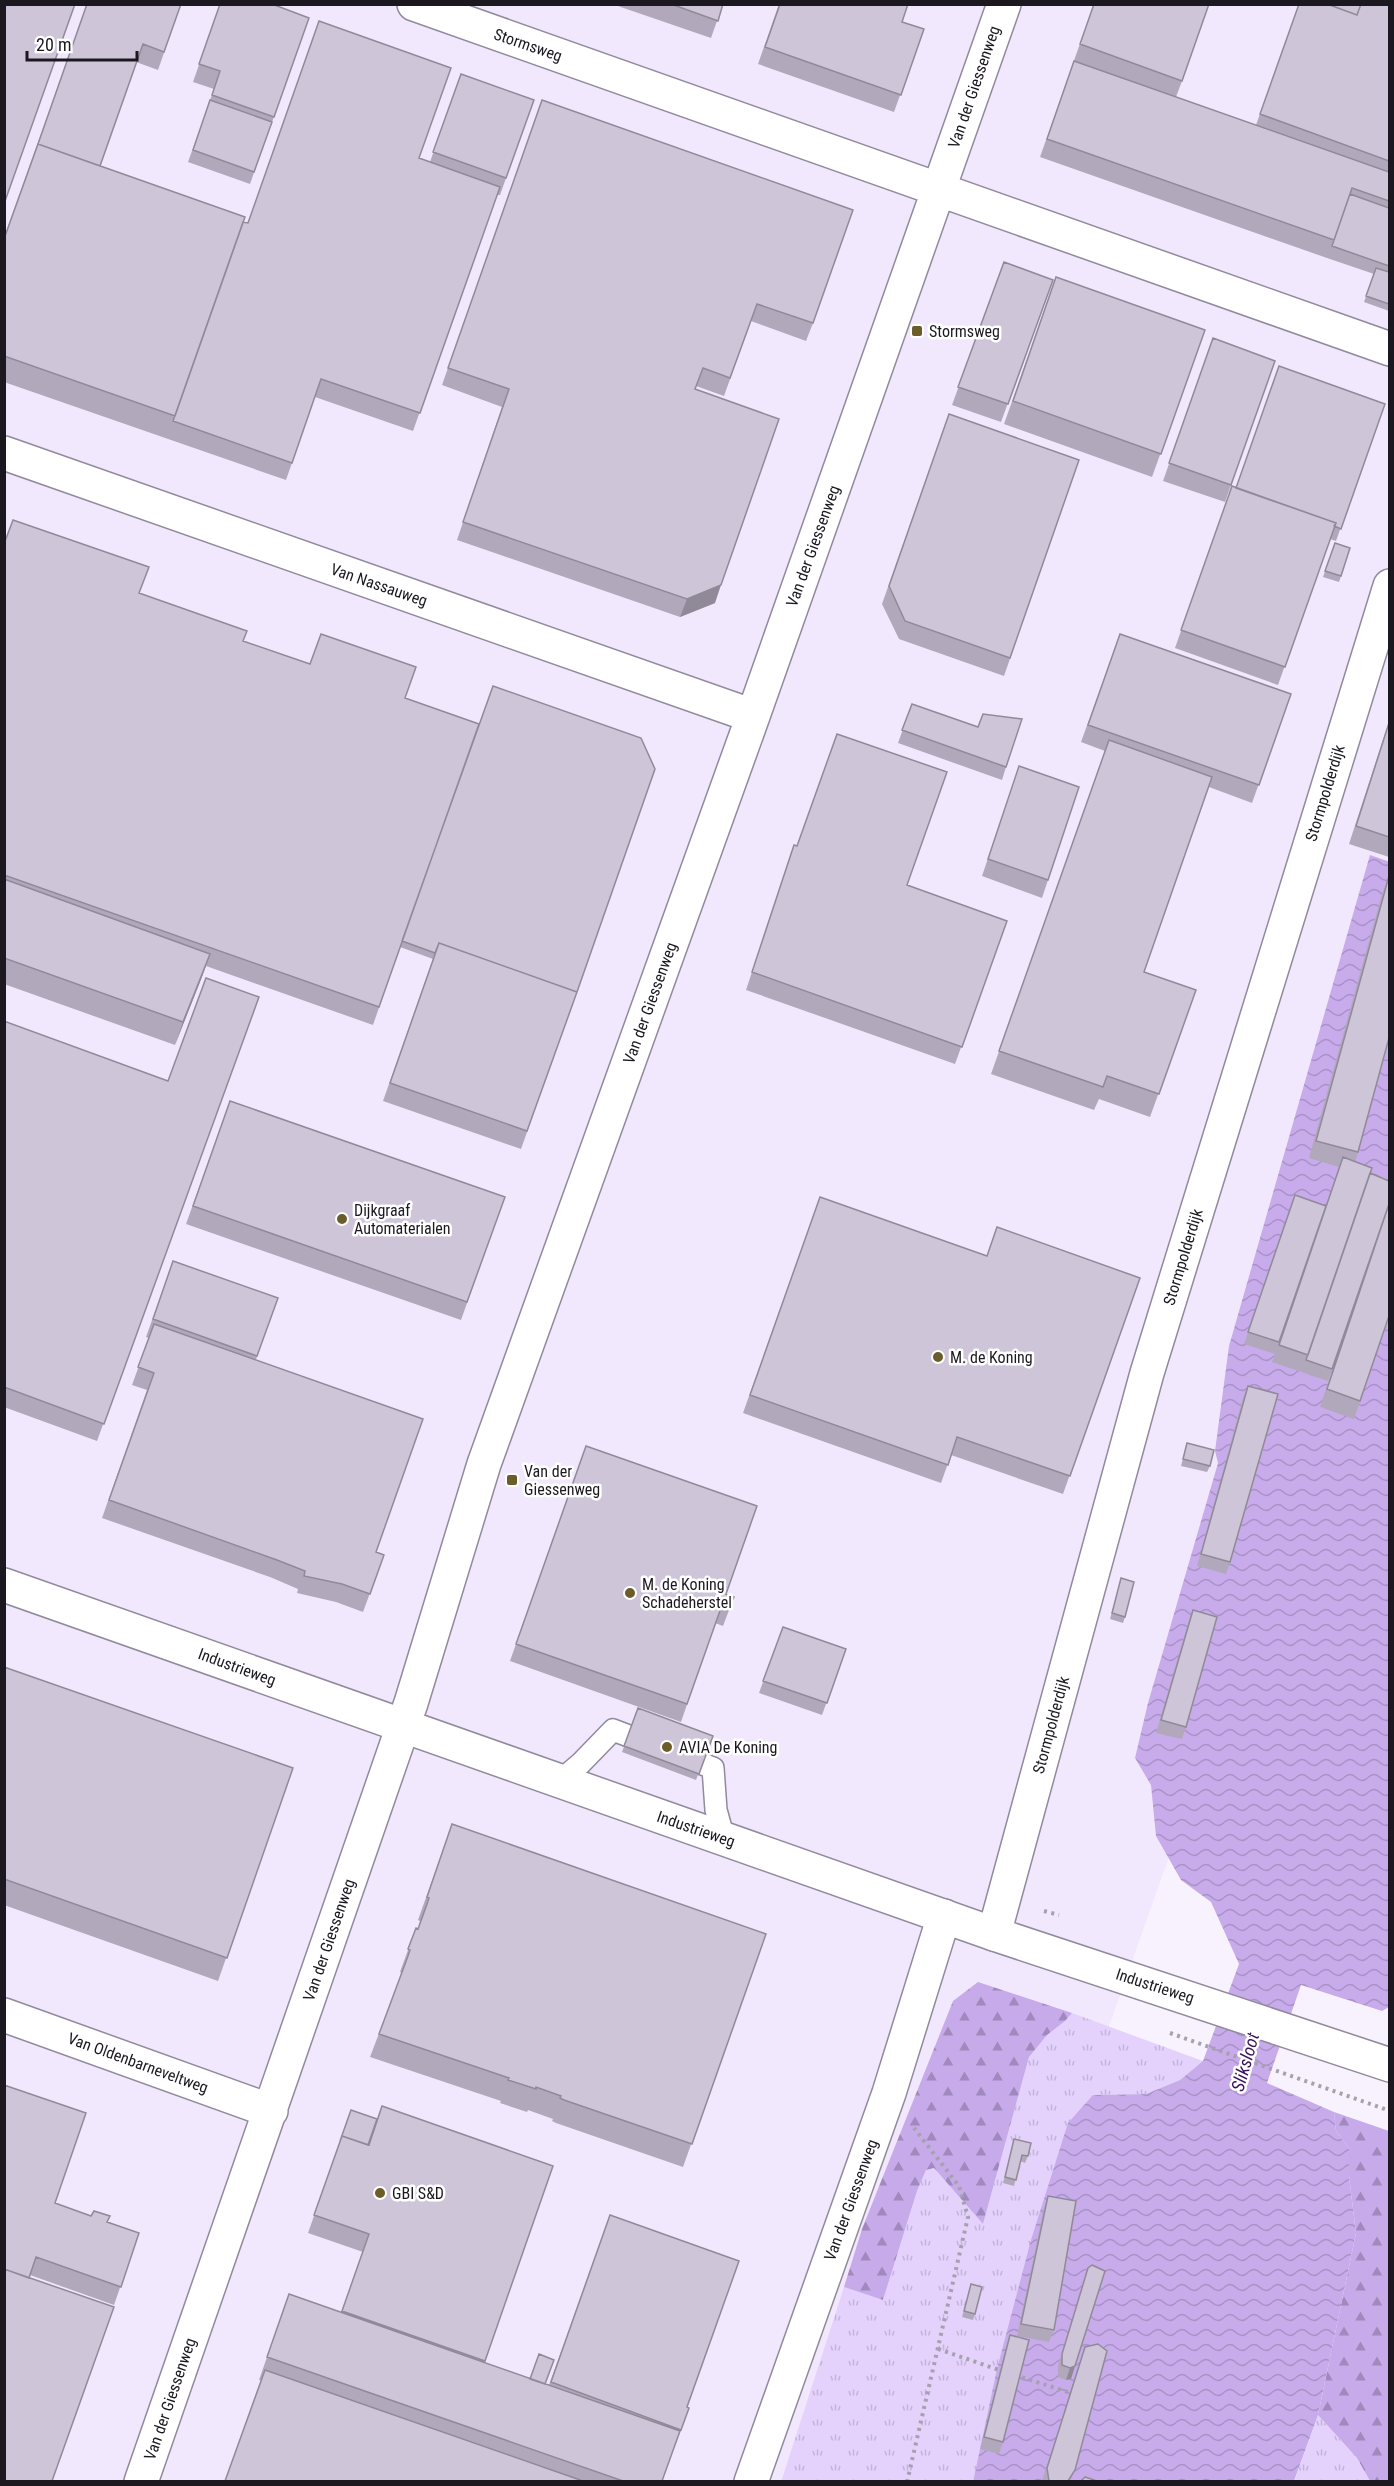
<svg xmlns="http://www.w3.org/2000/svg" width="1394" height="2486" viewBox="0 0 1394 2486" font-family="'Roboto Condensed',sans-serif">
<defs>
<pattern id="grass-tufts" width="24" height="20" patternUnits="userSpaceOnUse" patternTransform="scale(1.5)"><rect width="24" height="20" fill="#e4d2fc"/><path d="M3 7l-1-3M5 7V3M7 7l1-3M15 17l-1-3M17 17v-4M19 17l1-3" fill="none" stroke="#c3b4d8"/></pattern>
<pattern id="forest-firs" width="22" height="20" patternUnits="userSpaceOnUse" patternTransform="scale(1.5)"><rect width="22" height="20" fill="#c6aae9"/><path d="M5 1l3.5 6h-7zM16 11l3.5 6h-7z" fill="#a089bc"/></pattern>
<pattern id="water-waves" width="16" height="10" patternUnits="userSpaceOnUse" patternTransform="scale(1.5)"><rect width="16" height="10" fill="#c7abea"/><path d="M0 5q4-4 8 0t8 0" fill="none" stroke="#aa92c8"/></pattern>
</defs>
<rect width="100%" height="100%" fill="#f8f2ff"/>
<path fill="#f1e8fe" d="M 5,5 L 1389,5 L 1389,1219 L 1366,1300 L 1038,2227 L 943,2481 L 5,2482 Z"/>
<path fill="url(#grass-tufts)" d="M 1072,2013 L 1203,2061 L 1180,2080 L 1146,2094 L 1093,2095 L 973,2481 L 781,2482 L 844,2287 L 883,2300 L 917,2191 L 926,2170 L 934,2168 L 983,2224 L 1029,2057 L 1047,2035 L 1065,2021 Z
M 1318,2415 L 1357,2458 L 1370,2481 L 1294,2482 Z"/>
<path fill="url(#forest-firs)" d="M 978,1982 L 1072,2013 L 1065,2021 L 1047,2035 L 1029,2057 L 983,2224 L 934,2168 L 926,2170 L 917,2191 L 883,2300 L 844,2287 L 862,2229 L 953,2001 Z
M 1334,2112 L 1389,2131 L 1389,2481 L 1370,2481 L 1357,2458 L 1318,2415 L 1356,2233 L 1349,2176 L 1349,2148 L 1336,2131 Z"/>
<path fill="url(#water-waves)" d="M 1370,855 L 1390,862 L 1389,2007 L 1382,2011 L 1301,1985 L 1267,2083 L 1334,2112 L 1336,2131 L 1349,2148 L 1349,2176 L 1356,2233 L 1318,2415 L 1294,2481 L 973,2482 L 997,2369 L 1031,2240 L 1068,2123 L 1093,2095 L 1146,2094 L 1180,2080 L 1203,2061 L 1239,1964 L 1211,1902 L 1181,1880 L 1156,1836 L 1151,1785 L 1135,1758 L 1148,1703 L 1218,1463 L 1215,1451 L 1229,1346 Z"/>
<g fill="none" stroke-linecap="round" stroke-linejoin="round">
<defs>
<path id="service" d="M 560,1781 L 581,1763 L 613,1730 L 713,1768 L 716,1810 L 724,1839"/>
<path id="minor" d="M 414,4 L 1390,349
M 4,453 L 753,716
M 994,1934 L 1147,1373 L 1390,586
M 4,2015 L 271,2111
M 141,2482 L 411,1703 L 484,1464 L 753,716 L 1004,4
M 751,2482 L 889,2093 L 944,1916"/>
<path id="tertiary" d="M 4,1585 L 994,1934 L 1390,2065"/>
</defs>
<use href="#service" stroke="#91899c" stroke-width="24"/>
<use href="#minor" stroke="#91899c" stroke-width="36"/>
<use href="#tertiary" stroke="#91899c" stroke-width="36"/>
<path stroke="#a6a1ac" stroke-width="4" stroke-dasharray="3 4.5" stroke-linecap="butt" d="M 1044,1911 L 1059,1915
M 1170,2033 L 1390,2111
M 938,2349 L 1002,2371
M 1015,2375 L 1074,2394
M 907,2482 L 968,2217 L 959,2186 L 914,2128"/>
<use href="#service" stroke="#fff" stroke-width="21"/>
<use href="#minor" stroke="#fff" stroke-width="33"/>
<use href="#tertiary" stroke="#fff" stroke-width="33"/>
</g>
<path fill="#b1a9bb" d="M 87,4 L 181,4 L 158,70 L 136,62 L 100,166 L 248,223 L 419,158 L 430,162 L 461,74 L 534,100 L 500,195 L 497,195 L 413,431 L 315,397 L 286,480 L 4,382 L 4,238 Z
M 220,4 L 309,18 L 250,184 L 188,162 L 214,89 L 193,82 Z
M 612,4 L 723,4 L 711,38 Z
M 779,4 L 902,22 L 924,29 L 894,112 L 758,64 Z
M 1094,4 L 1182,81 L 1176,97 L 1256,125 L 1299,4 L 1389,4 L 1389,311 L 1364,302 L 1374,274 L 1327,258 L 1328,257 L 1327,258 L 1040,157 Z
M 542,100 L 813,323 L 806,341 L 751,321 L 724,396 L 696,386 L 695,389 L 715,603 L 680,617 L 457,540 L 502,407 L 442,385 Z
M 1004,262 L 1053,280 L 1001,422 L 952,405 Z
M 1056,277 L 1205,330 L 1152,477 L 1004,424 Z
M 1213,338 L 1275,361 L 1225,502 L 1163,481 Z
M 1385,404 L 1336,541 L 1330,539 L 1278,685 L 1175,648 L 1232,486 L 1236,487 Z
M 949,414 L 1079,460 L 1004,676 L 899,639 L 882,604 Z
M 4,543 L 139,593 L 243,641 L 405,698 L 577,992 L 521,1149 L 383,1101 L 433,959 L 400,947 L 373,1025 L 206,966 L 175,1045 L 4,984 Z
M 1335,543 L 1341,576 L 1339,582 L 1323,577 Z
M 1120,634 L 1291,694 L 1252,803 L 1209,787 L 1144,972 L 1196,990 L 1150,1117 L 1099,1099 L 1094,1110 L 991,1074 L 1105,751 L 1081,742 Z
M 912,704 L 978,727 L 1006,767 L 1002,780 L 898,743 Z
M 1389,721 L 1389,857 L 1349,844 Z
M 1019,766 L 1048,880 L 1042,898 L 982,876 Z
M 794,845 L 1007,921 L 955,1064 L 746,990 Z
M 1389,876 L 1358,1152 L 1355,1162 L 1370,1173 L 1389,1316 L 1354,1419 L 1320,1407 L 1355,1304 L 1328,1381 L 1272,1362 L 1275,1353 L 1275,1354 L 1244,1344 L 1295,1195 L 1326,1206 L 1339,1167 L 1309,1158 L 1382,894 Z
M 259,997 L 97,1441 L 4,1407 L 4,1021 L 168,1081 Z
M 230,1101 L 505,1197 L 461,1320 L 186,1224 Z
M 820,1197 L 987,1256 L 1140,1278 L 1063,1494 L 951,1455 L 941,1483 L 743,1413 Z
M 173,1261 L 257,1356 L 256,1360 L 376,1552 L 384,1555 L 363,1612 L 336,1602 L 297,1593 L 298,1589 L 270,1577 L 102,1518 L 147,1390 L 132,1385 L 149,1338 L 146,1337 Z
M 1248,1386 L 1230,1562 L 1226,1574 L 1197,1566 L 1243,1398 Z
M 1187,1443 L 1210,1466 L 1207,1472 L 1181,1466 Z
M 586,1446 L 726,1594 L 734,1597 L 723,1626 L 715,1623 L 681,1722 L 510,1661 Z
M 1121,1578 L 1125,1617 L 1123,1623 L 1110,1619 Z
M 1193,1610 L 1186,1727 L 1182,1739 L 1156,1733 L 1188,1623 Z
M 783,1627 L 846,1649 L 822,1715 L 759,1693 Z
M 4,1667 L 293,1768 L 218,1981 L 4,1905 Z
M 638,1708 L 713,1736 L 696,1780 L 622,1752 Z
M 452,1824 L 766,1934 L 683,2167 L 556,2123 L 552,2121 L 553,2119 L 528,2110 L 527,2112 L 500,2103 L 501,2101 L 370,2057 L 402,1973 L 400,1972 L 416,1928 L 418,1929 L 420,1921 L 418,1920 Z
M 4,2085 L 55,2203 L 139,2233 L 114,2305 L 30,2275 L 29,2278 L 52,2481 Z
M 382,2106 L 553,2166 L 484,2363 L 549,2385 L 610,2215 L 687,2407 L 689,2408 L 662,2481 L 225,2481 L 261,2380 L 259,2380 L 289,2294 L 341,2313 L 363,2252 L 308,2233 L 351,2110 L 377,2119 Z
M 1014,2139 L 1028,2156 L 1025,2163 L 1020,2161 L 1014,2186 L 1003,2183 Z
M 1048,2196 L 1054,2330 L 1049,2342 L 1017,2336 L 1044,2208 Z
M 1088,2268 L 1075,2366 L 1071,2379 L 1066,2380 L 1058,2377 L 1058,2366 Z
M 971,2284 L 975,2314 L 973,2320 L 962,2317 Z
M 1010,2335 L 1003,2442 L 999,2454 L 980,2449 L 1006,2347 Z
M 1085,2347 L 1075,2470 L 1070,2481 L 1042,2481 Z"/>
<path fill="#908a98" d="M 721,585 L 715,603 L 680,617 L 687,599 Z
M 210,954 L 202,977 L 175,1045 L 183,1022 Z
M 1075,2366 L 1071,2379 L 1066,2380 L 1070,2368 Z"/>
<path fill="#cec5d9" stroke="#908a98" stroke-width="1.5" d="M 4,4 L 75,4 L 4,204 Z
M 87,4 L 181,4 L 164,52 L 143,44 L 100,166 L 38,144 Z
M 220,4 L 272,4 L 309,18 L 274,117 L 212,95 L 220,71 L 199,64 Z
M 671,4 L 723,4 L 718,21 Z
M 780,4 L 908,4 L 902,22 L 924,29 L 901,95 L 765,47 Z
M 1094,4 L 1209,4 L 1182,81 L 1080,44 Z
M 1299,4 L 1327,4 L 1357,15 L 1361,4 L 1389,4 L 1389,161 L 1260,114 Z
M 1327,4 L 1361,4 L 1357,15 Z
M 319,21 L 451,68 L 419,158 L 500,187 L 420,413 L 321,379 L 292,463 L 173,421 L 243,222 L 248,223 Z
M 1074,61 L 1389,172 L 1389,201 L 1352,188 L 1334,240 L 1047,139 Z
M 461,74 L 534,100 L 506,178 L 433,152 Z
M 210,100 L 272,122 L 254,172 L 193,150 Z
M 542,100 L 853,210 L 813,323 L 757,304 L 730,378 L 703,368 L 695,389 L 779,419 L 721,585 L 687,599 L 463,522 L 509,389 L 448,368 Z
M 38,144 L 245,217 L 175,416 L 4,356 L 4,239 Z
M 1350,194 L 1389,208 L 1389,266 L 1332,246 Z
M 1004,262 L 1053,280 L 1008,404 L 958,387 Z
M 1376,268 L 1389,272 L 1389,304 L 1366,296 Z
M 1056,277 L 1205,330 L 1161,454 L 1013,401 Z
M 1213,338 L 1275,361 L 1231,485 L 1169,463 Z
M 1279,366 L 1385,404 L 1341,529 L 1334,526 L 1336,523 L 1236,488 Z
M 949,414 L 1079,460 L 1010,658 L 905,621 L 889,586 Z
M 1232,486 L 1336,523 L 1285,667 L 1181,630 Z
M 13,520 L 149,567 L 139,593 L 247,631 L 243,641 L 310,664 L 321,634 L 416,667 L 405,698 L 479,724 L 379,1007 L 4,875 L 4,544 Z
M 1335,543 L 1350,548 L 1341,576 L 1325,571 Z
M 1120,634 L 1291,694 L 1259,785 L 1088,725 Z
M 493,686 L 641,738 L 655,769 L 577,992 L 439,943 L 435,953 L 402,941 Z
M 912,704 L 978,727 L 983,714 L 1022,719 L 1006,767 L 902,730 Z
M 1389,723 L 1389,837 L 1356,826 Z
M 837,734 L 947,772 L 907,885 L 1007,921 L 962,1047 L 752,972 L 794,845 L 797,846 Z
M 1109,740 L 1212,777 L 1144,972 L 1196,990 L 1159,1094 L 1107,1076 L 1103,1087 L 999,1051 Z
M 1019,766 L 1079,787 L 1048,880 L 988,859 Z
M 1389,876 L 1389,1038 L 1358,1152 L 1316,1141 Z
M 4,879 L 210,954 L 183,1022 L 4,958 Z
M 439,943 L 577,992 L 527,1131 L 390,1083 Z
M 206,978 L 259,997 L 104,1424 L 4,1387 L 4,1021 L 168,1081 Z
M 230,1101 L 505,1197 L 467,1302 L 193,1206 Z
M 1343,1157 L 1372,1168 L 1308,1355 L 1279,1345 Z
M 1370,1173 L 1389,1181 L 1389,1204 L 1332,1369 L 1306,1360 Z
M 1295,1195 L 1326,1206 L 1279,1342 L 1248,1332 Z
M 820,1197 L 987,1256 L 997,1227 L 1140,1278 L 1070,1476 L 957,1437 L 948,1465 L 750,1395 Z
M 1389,1204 L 1389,1316 L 1360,1401 L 1327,1389 Z
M 173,1261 L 278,1298 L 257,1356 L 153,1319 Z
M 154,1324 L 423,1419 L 376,1552 L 384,1555 L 370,1594 L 342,1584 L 304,1576 L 305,1571 L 277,1560 L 109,1500 L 154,1373 L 138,1367 Z
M 1248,1386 L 1278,1394 L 1230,1562 L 1201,1554 Z
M 1187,1443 L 1214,1450 L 1210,1466 L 1183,1459 Z
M 586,1446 L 757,1506 L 726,1594 L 734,1597 L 729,1608 L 722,1605 L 687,1704 L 516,1644 Z
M 1121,1578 L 1134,1582 L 1125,1617 L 1112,1613 Z
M 1193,1610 L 1217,1617 L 1186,1727 L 1161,1720 Z
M 783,1627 L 846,1649 L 827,1703 L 763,1681 Z
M 4,1667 L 293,1768 L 227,1958 L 4,1879 Z
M 638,1708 L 713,1736 L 699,1774 L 624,1746 Z
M 452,1824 L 766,1934 L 692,2144 L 564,2100 L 560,2098 L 561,2096 L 536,2087 L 536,2089 L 508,2080 L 509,2078 L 379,2034 L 408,1956 L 410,1950 L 408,1949 L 416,1928 L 418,1929 L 427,1904 L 429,1898 L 427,1897 Z
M 4,2085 L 86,2113 L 55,2203 L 91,2216 L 94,2211 L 110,2216 L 107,2222 L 139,2233 L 121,2287 L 36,2257 L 29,2278 L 4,2269 Z
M 382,2106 L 553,2166 L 485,2361 L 342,2311 L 369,2234 L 314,2215 L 342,2136 L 369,2145 Z
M 351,2110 L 377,2119 L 368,2145 L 342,2136 L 340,2141 Z
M 1014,2139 L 1031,2143 L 1028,2156 L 1022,2155 L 1016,2180 L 1005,2177 Z
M 1048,2196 L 1076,2201 L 1054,2330 L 1021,2324 Z
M 610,2215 L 739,2261 L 687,2407 L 689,2408 L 681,2430 L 551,2382 Z
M 1092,2265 L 1105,2271 L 1075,2366 L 1070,2368 L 1062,2365 L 1062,2354 L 1088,2268 Z
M 4,2269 L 114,2307 L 52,2481 L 4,2481 Z
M 971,2284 L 982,2287 L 975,2314 L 964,2311 Z
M 289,2294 L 680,2431 L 662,2481 L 623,2481 L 267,2357 Z
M 1010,2335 L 1029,2340 L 1003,2442 L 984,2437 Z
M 1098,2344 L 1107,2351 L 1075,2470 L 1068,2481 L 1049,2481 L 1047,2468 L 1085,2347 Z
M 539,2354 L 554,2360 L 545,2384 L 530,2379 Z
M 265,2370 L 583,2481 L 225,2481 Z
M 1085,2477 L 1094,2480 L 1096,2481 L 1081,2481 Z"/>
<g fill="#6a5d2a" stroke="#fff" stroke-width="2">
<rect x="911" y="325" width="12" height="12" rx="3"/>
<circle cx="342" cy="1219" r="6"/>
<circle cx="938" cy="1357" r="6"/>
<rect x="506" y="1474" width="12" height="12" rx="3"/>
<circle cx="630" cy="1593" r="6"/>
<circle cx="667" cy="1747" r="6"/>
<circle cx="380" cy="2193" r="6"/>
</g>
<g text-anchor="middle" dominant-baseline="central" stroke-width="5" stroke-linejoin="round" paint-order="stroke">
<g font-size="16" fill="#1c1820" stroke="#fff">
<text transform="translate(528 45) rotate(19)">Stormsweg</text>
<text transform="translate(974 87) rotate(-71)">Van der Giessenweg</text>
<text transform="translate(813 546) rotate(-70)">Van der Giessenweg</text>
<text transform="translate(379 585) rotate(19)">Van Nassauweg</text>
<text transform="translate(1325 793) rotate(-73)">Stormpolderdijk</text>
<text transform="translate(650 1003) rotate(-70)">Van der Giessenweg</text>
<text transform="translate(1183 1257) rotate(-73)">Stormpolderdijk</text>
<text transform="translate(237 1667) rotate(20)">Industrieweg</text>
<text transform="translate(1051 1725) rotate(-75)">Stormpolderdijk</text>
<text transform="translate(696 1829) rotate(19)">Industrieweg</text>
<text transform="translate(329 1940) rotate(-71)">Van der Giessenweg</text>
<text transform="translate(1155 1986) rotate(18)">Industrieweg</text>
<text transform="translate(138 2063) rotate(20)">Van Oldenbarneveltweg</text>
<text transform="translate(851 2200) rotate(-70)">Van der Giessenweg</text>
<text transform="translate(170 2399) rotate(-71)">Van der Giessenweg</text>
</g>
<g font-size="16" fill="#1c1820" stroke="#fff" text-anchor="start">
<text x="929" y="331">Stormsweg</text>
<text x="354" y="1210">Dijkgraaf<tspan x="354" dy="18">Automaterialen</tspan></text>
<text x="950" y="1357">M. de Koning</text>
<text x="524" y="1471">Van der<tspan x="524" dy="18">Giessenweg</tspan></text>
<text x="642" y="1584">M. de Koning<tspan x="642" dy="18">Schadeherstel</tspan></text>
<text x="679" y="1747">AVIA De Koning</text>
<text x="392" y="2193">GBI S&amp;D</text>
</g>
<g font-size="18" font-style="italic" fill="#3a125b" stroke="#fff">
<text transform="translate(1245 2062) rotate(-74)">Sliksloot</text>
</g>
</g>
<rect width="1394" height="2486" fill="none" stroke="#1c1820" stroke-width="12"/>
<path d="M27 51v9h110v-9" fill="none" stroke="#1c1820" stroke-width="3"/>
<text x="36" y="51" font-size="18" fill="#1c1820" stroke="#ffffff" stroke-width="4.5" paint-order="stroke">20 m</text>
</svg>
